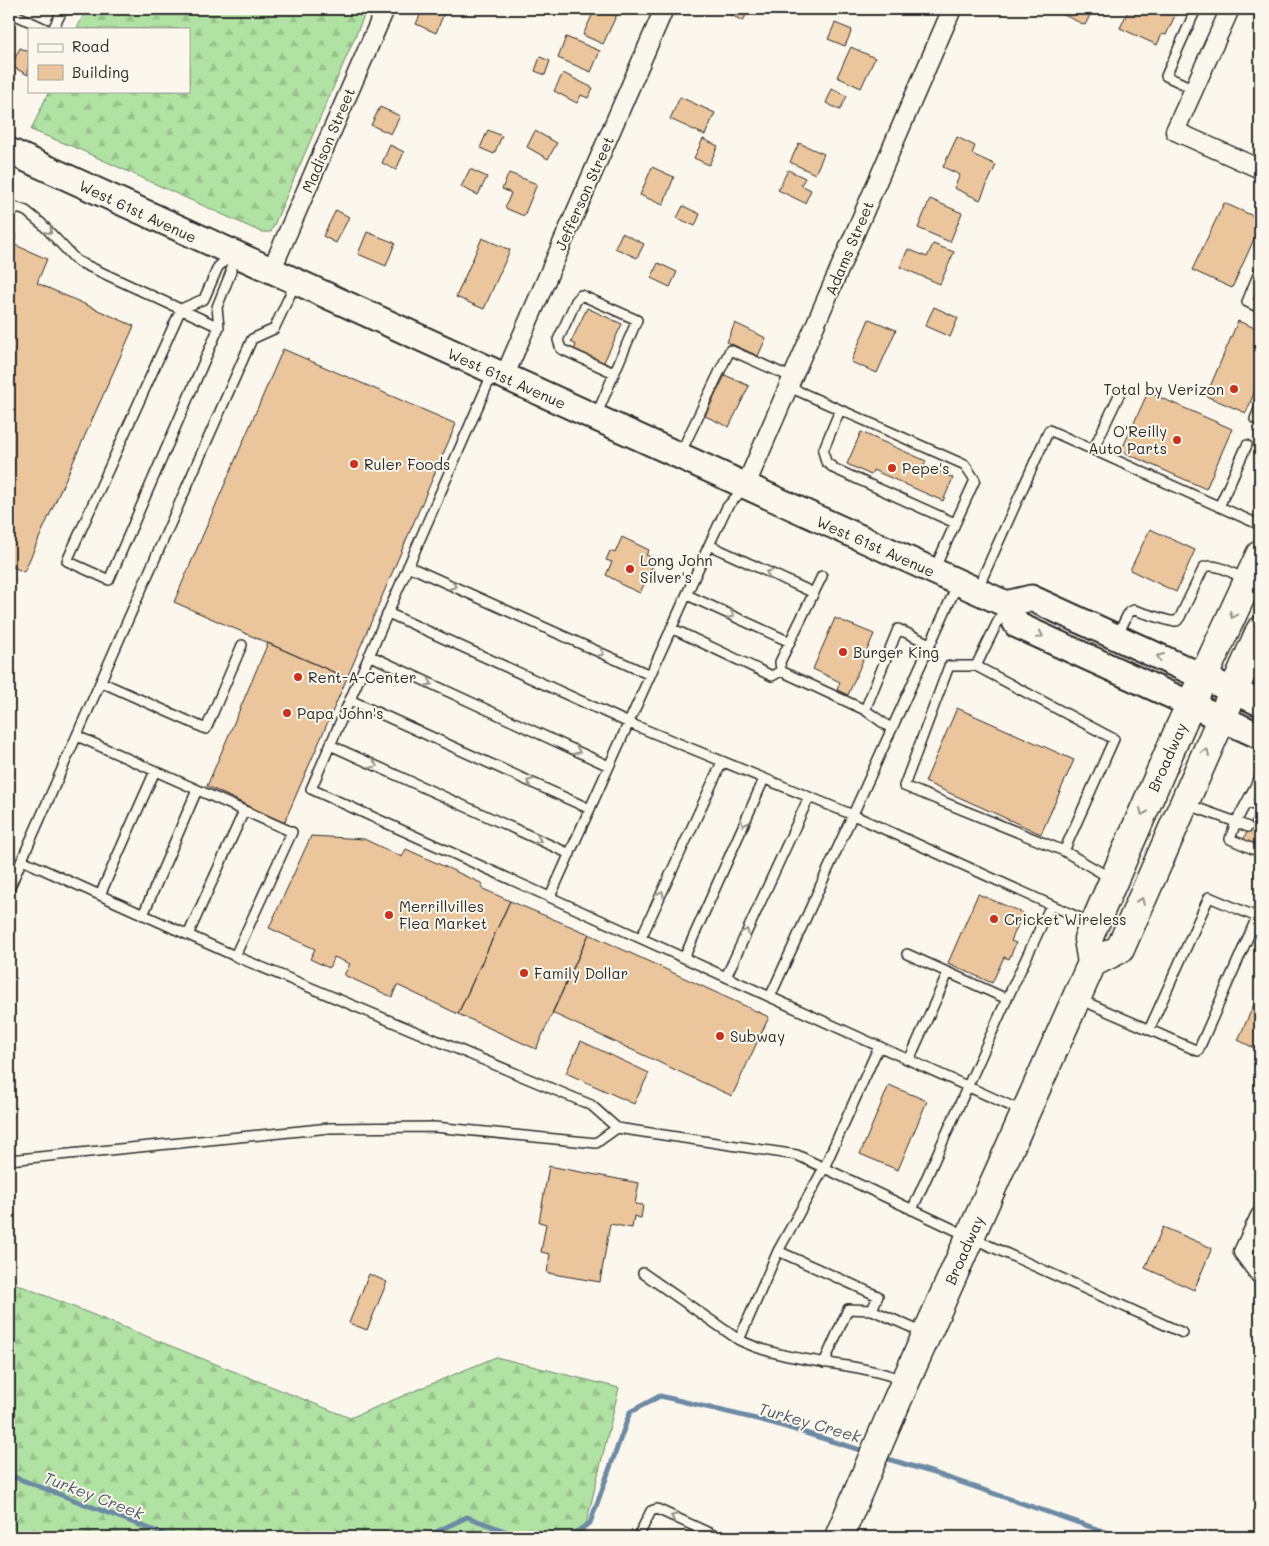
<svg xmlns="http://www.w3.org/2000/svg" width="1269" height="1546" viewBox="0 0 1269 1546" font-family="Mali,sans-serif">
<defs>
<pattern id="forest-firs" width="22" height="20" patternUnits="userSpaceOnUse" patternTransform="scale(1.25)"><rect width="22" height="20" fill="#b0e2a3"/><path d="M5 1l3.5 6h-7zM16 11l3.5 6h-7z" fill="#98c28c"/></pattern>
</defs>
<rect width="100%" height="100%" fill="#fbf7ec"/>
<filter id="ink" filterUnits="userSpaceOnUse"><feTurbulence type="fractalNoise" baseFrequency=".02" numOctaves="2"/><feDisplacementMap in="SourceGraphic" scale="10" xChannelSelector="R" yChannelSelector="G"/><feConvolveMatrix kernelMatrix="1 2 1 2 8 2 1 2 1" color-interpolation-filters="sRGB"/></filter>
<g filter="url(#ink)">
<path fill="url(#forest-firs)" stroke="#6e8667" d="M 86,9 L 367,9 L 271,232 L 261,232 L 74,147 L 31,130 L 49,91 L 189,91 L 189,29 L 77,29 Z
M 9,1281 L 350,1418 L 496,1357 L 619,1388 L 583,1537 L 9,1537 Z"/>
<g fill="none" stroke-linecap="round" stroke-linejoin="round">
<path stroke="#6d8aa4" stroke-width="5" d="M 882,1457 L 937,1474 L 1120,1537
M 9,1475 L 171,1537
M 429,1537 L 430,1535 L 467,1517 L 521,1537
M 568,1537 L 590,1523 L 630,1412 L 660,1396 L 773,1423 L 867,1452"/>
</g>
<path fill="#ebc59b" stroke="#2b2b2b" d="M 423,9 L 433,9 L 444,13 L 436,33 L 416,24 Z
M 595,9 L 619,10 L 603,44 L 583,35 Z
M 721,9 L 749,9 L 743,21 L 721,10 Z
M 1065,9 L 1093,9 L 1085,25 L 1062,14 Z
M 1129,9 L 1178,9 L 1166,35 L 1162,34 L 1157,45 L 1120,28 Z
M 835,23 L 852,30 L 845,46 L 828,39 Z
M 566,37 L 600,51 L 591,72 L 558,58 Z
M 851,47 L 875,58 L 861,88 L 837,77 Z
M 20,48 L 29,52 L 28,75 L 11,66 Z
M 540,57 L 550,61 L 545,75 L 535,71 Z
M 563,73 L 593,88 L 588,98 L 581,95 L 577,103 L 554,91 Z
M 832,89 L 847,96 L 840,110 L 826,103 Z
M 680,97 L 715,113 L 705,135 L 670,119 Z
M 380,107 L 400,116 L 391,134 L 371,125 Z
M 488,130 L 502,136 L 494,154 L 480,148 Z
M 535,131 L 557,143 L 548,159 L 527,147 Z
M 957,137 L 975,146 L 972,154 L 996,165 L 980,200 L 954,188 L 960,175 L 943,167 Z
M 703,139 L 718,146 L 709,165 L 694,158 Z
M 799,143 L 824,154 L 815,174 L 790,162 Z
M 390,145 L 404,152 L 396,170 L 382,163 Z
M 652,167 L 674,177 L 663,205 L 640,195 Z
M 470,169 L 487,177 L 478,195 L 461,187 Z
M 788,170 L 805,178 L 801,185 L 811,190 L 805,203 L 778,190 Z
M 509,173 L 537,184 L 524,216 L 505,208 L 511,193 L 502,189 Z
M 930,199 L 962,213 L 950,242 L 918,228 Z
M 1224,203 L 1260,219 L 1260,226 L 1232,288 L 1192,270 Z
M 683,206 L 700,214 L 695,226 L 677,218 Z
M 336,210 L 349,217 L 336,243 L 323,236 Z
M 9,232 L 17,235 L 13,244 L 47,259 L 37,283 L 134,326 L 24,572 L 9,565 Z
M 367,232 L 395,243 L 386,266 L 358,254 Z
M 622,233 L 644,244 L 637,258 L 615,248 Z
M 482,238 L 510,250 L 484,309 L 456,297 Z
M 933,244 L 954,252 L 940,284 L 900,267 L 908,249 L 927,257 Z
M 658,263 L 677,272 L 670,287 L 651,278 Z
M 934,307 L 958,318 L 950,337 L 925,326 Z
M 587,308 L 622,324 L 603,364 L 574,350 L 576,345 L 571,342 Z
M 869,319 L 896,330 L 877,373 L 851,362 Z
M 1238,321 L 1260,330 L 1260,378 L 1246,413 L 1206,396 Z
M 735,323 L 766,338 L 758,356 L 727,342 Z
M 283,349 L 456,424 L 347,678 L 174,602 Z
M 725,375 L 749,386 L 729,427 L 705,416 Z
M 1148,392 L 1232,429 L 1206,489 L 1121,451 Z
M 861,432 L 926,461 L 924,465 L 953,478 L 943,501 L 873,470 L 871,475 L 847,464 Z
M 1150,529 L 1195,550 L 1176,592 L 1130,570 Z
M 622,537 L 649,550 L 646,555 L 656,559 L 640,593 L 620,584 L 621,583 L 606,575 L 612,562 L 606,560 L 610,551 L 615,553 Z
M 835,618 L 874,634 L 848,695 L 837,690 L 840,682 L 813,669 Z
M 268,643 L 347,678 L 284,823 L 207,786 Z
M 957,708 L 1074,760 L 1041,834 L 925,782 Z
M 1260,803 L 1260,854 L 1241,845 Z
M 311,836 L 364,839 L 402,857 L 406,849 L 483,884 L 481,888 L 510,901 L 458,1014 L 397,985 L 392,997 L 344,975 L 350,964 L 334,957 L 329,968 L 310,959 L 315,949 L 269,928 Z
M 978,894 L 1023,913 L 1011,941 L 1016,943 L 1009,959 L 1004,957 L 992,983 L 948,963 Z
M 510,901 L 589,934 L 536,1049 L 458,1014 Z
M 589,934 L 769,1017 L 732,1096 L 552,1013 Z
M 1260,991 L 1260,1051 L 1238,1040 Z
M 581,1041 L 649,1073 L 634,1104 L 566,1073 Z
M 889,1085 L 927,1101 L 898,1170 L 860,1154 Z
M 549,1166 L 639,1183 L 635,1204 L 643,1205 L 641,1218 L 634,1216 L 632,1228 L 610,1224 L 600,1282 L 547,1273 L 550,1254 L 541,1252 L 546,1224 L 539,1222 Z
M 1163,1227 L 1212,1248 L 1194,1290 L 1145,1268 Z
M 369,1274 L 387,1282 L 367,1330 L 349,1323 Z"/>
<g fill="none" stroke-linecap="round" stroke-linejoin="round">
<defs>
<path id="service" d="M 9,12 L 46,29
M 53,29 L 63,9
M 1194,89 L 1166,76 L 1196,9
M 9,205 L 26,211 L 42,224 L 77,261 L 219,327
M 232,254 L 231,272 L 217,307 L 219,327 L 109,580 L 67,561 L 181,309 L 204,299 L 218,267 Z
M 1260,270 L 1247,302 L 1260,308
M 493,372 L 311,789 L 1024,1112
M 789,387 L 965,465 L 975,480 L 934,570
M 840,410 L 823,451 L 826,462 L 835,469 L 955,523
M 596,416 L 637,320 L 581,295 L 576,301 L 558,340 L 561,349 L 614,373
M 1255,419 L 1260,407
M 1093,450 L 1120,393
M 680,454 L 730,350 L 793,378
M 1219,507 L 1247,445
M 709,545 L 814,593
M 408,566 L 650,675
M 822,576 L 780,662 L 781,671 L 865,710 L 898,629 L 930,644
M 977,590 L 1049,430 L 1260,525
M 687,595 L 790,642
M 1004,609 L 976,666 L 1114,739 L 1064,851 L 1112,879
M 388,613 L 629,723 L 853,815 L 1091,923
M 671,628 L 772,676 L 781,671
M 1117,636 L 1129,612 L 1134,610 L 1170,621 L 1177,621 L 1180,617 L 1204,567 C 1217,562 1235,575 1246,580
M 369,655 L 609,766
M 976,666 L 949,666 L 904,786 L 1064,851
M 101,682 L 206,729 L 242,645
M 350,700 L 590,809
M 865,710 L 892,729
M 77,736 L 292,832 L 235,956 L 591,1105 L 617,1128
M 330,745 L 570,854
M 1247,802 L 1258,807
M 1186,804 L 1236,822 L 1260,777
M 1248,827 L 1236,822 L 1230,839 L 1260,852
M 22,860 L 235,956
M 9,889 L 252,339 L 274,329 L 295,284
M 100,895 L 155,771
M 550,897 L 709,545 L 727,507 L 745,487
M 143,915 L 197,790
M 188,935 L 244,811
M 641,938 L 722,762
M 907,954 L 1007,999 L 1051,905
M 684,958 L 764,779
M 726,977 L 809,797
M 770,997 L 958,583
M 1079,999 L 1198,1051 L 1257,917 L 1260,918
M 1149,1030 L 1209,897 L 1257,917
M 879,1046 L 824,1168 L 778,1251 L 878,1296 L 872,1310 L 924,1333
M 909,1060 L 948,973
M 9,1160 L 330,1128 L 434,1127 L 596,1143 L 617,1128 L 797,1155 L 970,1237 L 1183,1333
M 912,1210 L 1007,999
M 778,1251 L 739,1340 C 791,1365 850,1360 903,1380
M 643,1273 L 739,1340
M 824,1363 L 848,1309 L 872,1310
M 638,1537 L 651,1511 L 657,1509 L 718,1537"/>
<path id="minor" d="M 1230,9 L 1175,131 L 1260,169
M 271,271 L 385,9
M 504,377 L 664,9
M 745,487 L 952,9
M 1260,1216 L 1243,1252 L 1260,1275"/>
<path id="secondary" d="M 9,151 L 1006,604 L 1031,598 L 1260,703
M 1006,604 L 1017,625 L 1260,736"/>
<path id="primary" d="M 1092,963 L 1120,949 L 1260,631
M 839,1537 L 896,1403 L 1092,963 L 1088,939 L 1181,725 L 1260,555"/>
</defs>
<use href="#service" stroke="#2b2b2b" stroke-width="12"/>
<use href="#minor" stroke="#2b2b2b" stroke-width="21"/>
<use href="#secondary" stroke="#2b2b2b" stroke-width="29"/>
<use href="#primary" stroke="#2b2b2b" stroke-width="31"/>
<use href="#service" stroke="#fbf7ec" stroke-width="9"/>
<use href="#minor" stroke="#fbf7ec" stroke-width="18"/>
<use href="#secondary" stroke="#fbf7ec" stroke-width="25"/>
<use href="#primary" stroke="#fbf7ec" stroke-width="28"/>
</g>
<defs><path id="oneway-chevron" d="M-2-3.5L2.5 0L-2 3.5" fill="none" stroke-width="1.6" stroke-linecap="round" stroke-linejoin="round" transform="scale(1.25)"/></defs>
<g stroke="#93918c">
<use href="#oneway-chevron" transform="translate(49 231) rotate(46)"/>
<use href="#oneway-chevron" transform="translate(769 573) rotate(-155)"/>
<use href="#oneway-chevron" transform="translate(453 586) rotate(24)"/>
<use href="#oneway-chevron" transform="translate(731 615) rotate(25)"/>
<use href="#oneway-chevron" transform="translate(1233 615) rotate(115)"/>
<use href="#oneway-chevron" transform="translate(1040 635) rotate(25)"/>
<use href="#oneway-chevron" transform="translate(601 653) rotate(24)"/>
<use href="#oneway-chevron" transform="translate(1160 657) rotate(-155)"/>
<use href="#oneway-chevron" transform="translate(429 683) rotate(25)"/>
<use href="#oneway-chevron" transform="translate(577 751) rotate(25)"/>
<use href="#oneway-chevron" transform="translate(1206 752) rotate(-66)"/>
<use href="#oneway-chevron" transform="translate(374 765) rotate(24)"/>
<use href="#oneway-chevron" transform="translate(530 782) rotate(-155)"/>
<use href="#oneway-chevron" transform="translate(1143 812) rotate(114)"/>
<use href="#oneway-chevron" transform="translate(744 823) rotate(114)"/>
<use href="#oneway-chevron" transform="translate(538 840) rotate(24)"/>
<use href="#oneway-chevron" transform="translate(661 894) rotate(-65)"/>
<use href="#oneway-chevron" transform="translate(1141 901) rotate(-66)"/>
<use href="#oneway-chevron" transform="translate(746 932) rotate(-65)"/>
<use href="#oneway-chevron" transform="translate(674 1517) rotate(-155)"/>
</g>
</g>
<g fill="#c8321e" stroke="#fbf7ec" stroke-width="2">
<circle cx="1234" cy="389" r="5"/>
<circle cx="1177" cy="440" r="5"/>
<circle cx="354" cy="464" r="5"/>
<circle cx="892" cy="468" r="5"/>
<circle cx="630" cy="569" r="5"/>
<circle cx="843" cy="652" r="5"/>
<circle cx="298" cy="677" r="5"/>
<circle cx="287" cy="713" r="5"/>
<circle cx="389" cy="915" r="5"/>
<circle cx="994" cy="919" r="5"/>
<circle cx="524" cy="973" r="5"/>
<circle cx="720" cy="1036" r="5"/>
</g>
<g text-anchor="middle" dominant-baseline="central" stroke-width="4" stroke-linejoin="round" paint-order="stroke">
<g font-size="15" fill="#2b2b2b" stroke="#fbf7ec">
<text transform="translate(328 140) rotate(-67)">Madison Street</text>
<text transform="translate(584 193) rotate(-66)">Jefferson Street</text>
<text transform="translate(138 211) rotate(25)">West 61st Avenue</text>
<text transform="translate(849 248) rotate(-67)">Adams Street</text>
<text transform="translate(507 378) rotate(24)">West 61st Avenue</text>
<text transform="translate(876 546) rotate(24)">West 61st Avenue</text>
<text transform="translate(1167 757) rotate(-66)">Broadway</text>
<text transform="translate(964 1250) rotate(-66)">Broadway</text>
</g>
<g font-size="15" fill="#2b2b2b" stroke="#fbf7ec" text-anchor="start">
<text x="1224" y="389" text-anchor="end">Total by Verizon</text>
<text x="1167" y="431" text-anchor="end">O'Reilly<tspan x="1167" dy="17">Auto Parts</tspan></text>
<text x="364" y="464">Ruler Foods</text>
<text x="902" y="468">Pepe's</text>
<text x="640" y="560">Long John<tspan x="640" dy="17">Silver's</tspan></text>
<text x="853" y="652">Burger King</text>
<text x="308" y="677">Rent-A-Center</text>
<text x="297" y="713">Papa John's</text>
<text x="399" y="906">Merrillvilles<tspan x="399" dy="17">Flea Market</tspan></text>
<text x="1004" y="919">Cricket Wireless</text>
<text x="534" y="973">Family Dollar</text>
<text x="730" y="1036">Subway</text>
</g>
<g font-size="16" font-style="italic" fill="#4c5b68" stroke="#fbf7ec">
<text transform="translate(810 1422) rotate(16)">Turkey Creek</text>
<text transform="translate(94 1495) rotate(21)">Turkey Creek</text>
</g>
</g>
<rect width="1269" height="1546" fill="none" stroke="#fbf7ec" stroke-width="30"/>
<rect x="15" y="15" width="1239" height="1516" fill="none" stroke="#2b2b2b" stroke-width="2" filter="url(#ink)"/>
<rect x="28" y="28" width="162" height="65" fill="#fbf7ec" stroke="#a8a59f"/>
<rect x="38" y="44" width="25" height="8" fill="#fbf7ec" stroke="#a8a59f"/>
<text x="72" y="52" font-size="15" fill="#2b2b2b">Road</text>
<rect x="38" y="65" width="25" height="15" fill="#ebc59b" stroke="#a8a59f"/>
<text x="72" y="78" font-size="15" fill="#2b2b2b">Building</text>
</svg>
